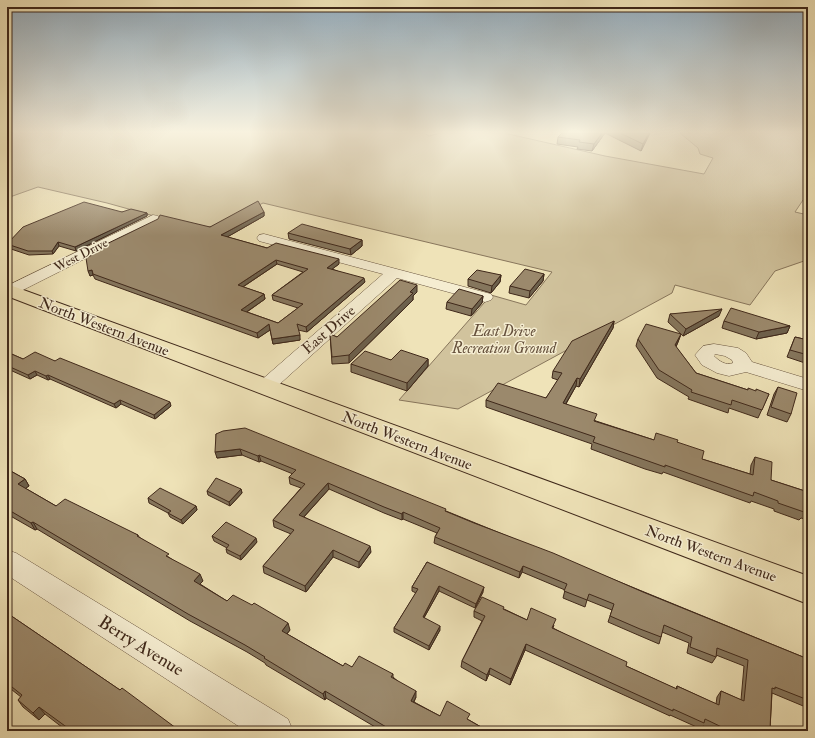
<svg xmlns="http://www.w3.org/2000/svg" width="815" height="738" viewBox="0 0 815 738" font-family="'IM FELL Double Pica',serif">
<rect width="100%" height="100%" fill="#efe3b8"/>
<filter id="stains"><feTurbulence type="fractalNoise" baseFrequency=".005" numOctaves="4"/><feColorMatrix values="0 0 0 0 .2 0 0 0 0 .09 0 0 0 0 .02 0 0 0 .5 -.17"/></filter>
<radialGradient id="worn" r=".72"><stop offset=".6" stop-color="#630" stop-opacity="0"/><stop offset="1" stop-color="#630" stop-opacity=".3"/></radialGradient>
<path fill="#d1c39d" stroke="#88765c" d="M 7,133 L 424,133 L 429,136 L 440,133 L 504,133 L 605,156 L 704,174 L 713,158 L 700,154 L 698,148 L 680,133 L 808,133 L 808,201 L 803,200 L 795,212 L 808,215 L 808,254 L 804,261 L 775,271 L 750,305 L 675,285 L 672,293 L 458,409 L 399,400 L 491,295 L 526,305 L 552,272 L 263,203 L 208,231 L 107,203 L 38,187 L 7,198 Z"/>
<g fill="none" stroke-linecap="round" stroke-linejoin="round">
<defs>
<path id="minor" d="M 153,215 L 158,216 L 160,219 L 158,222 L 15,294 L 7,295 L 7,286 Z
M 264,234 L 491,294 L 493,297 L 491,300 L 485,302 L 397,278 L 272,391 L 265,393 L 258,391 L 255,387 L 258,383 L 383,274 L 259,241 L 257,238 L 259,235 Z
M 714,344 L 738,348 L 746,353 L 752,362 L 808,379 L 808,391 L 746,372 L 729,376 L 717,373 L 702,365 L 695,355 L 703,346 ZM 715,354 L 725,356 L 732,360 L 733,363 C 726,366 719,361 714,356 Z
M 7,550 L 16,553 L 288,719 L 293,731 L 246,731 L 7,575 Z"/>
<path id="highway" d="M 7,284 L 808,576 L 808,604 L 7,296 Z"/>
</defs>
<use href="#minor" stroke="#6b5742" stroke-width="1"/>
<use href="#highway" stroke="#3f281a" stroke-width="2"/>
<use href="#minor" fill="#f5edd1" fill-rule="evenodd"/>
<use href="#highway" fill="#efe3b8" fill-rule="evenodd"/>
</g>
<path fill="#85765d" stroke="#3f281a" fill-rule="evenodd" d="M 605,133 L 592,151 L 577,149 L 578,147 L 557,144 L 558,137 Z
M 605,133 L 650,133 L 641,151 Z
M 122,212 L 147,213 L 147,216 L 76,251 L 59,246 L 53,254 L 29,255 L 8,248 L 7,244 Z
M 264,212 L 264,216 L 227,237 L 267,248 L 339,264 L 332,269 L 365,282 L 307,332 L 298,330 L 300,340 L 273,344 L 270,330 L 258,338 L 95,279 L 93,275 L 90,276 L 93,254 L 92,251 L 210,227 ZM 277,264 L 303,272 L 272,295 L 273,300 L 298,308 L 278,323 L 247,312 L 265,299 L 264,294 L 243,287 Z
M 288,233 L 362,240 L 362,246 L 351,255 L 289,239 Z
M 544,274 L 543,281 L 529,298 L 509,293 L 510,286 Z
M 501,275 L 500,282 L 491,293 L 468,286 L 468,279 Z
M 417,292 L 413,296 L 413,300 L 349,363 L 332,364 L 330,334 L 337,337 Z
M 483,296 L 482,303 L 471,316 L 446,309 L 447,302 Z
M 670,314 L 719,316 L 683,336 L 668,322 Z
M 614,321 L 613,328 L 579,387 L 576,386 L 566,404 L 596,421 L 654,440 L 677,442 L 702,459 L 750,474 L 751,465 L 755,457 L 771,480 L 808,492 L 808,520 L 801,518 L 799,520 L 774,511 L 774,509 L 751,501 L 750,503 L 663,472 L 662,474 L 645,469 L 591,449 L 592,444 L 486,407 L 486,400 L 546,398 L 558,380 L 552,378 L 553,371 Z
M 724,321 L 790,326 L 787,333 L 756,339 L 722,328 Z
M 681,334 L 678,342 L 676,347 L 696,373 L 748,390 L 769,394 L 758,418 L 729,408 L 728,413 L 688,399 L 689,397 L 657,378 L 636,346 L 638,339 Z
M 795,337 L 808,340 L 808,364 L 787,357 Z
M 7,352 L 23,359 L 55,361 L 171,406 L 155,419 L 121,404 L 116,408 L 50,379 L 48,380 L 37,375 L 30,379 L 10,370 L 7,371 Z
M 428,359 L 428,366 L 407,391 L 351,372 L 351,364 L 391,360 Z
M 778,387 L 791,414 L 787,422 L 767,415 L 774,394 Z
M 216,434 L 446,511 L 808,659 L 808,708 L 772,693 L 770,729 L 774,731 L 714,731 L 703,726 L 701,729 L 670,715 L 670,716 L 525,650 L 510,685 L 489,674 L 486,681 L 461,667 L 462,661 L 482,621 L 474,617 L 474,611 L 504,609 L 527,620 L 554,625 L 553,628 L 626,666 L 676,689 L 677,686 L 716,704 L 717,697 L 721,691 L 741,700 L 744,666 L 716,655 L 716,657 L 712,663 L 687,653 L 689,643 L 662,632 L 661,637 L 659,644 L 638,635 L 608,622 L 612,610 L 587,600 L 585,607 L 563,598 L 565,590 L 522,572 L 519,578 L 434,543 L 435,537 L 437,533 L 403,519 L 402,520 L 384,513 L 329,489 L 304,517 L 371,552 L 359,568 L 333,557 L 306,592 L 264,573 L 263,566 L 291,534 L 274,527 L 273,520 L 301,488 L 290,484 L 289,477 L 293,474 L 261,461 L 259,462 L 242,455 L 217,458 Z
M 7,469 L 25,479 L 29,486 L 25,488 L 56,506 L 138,535 L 139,537 L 170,558 L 203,581 L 200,584 L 227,601 L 290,630 L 287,634 L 343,666 L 352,667 L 393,674 L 393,677 L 416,697 L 414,702 L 440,716 L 469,720 L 488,731 L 382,731 L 326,698 L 325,700 L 266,665 L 265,663 L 247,652 L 190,621 L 37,529 L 35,530 L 7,514 Z
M 241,489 L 242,493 L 230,506 L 208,495 L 207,491 Z
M 148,498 L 196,506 L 197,510 L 183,524 L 170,517 L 168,513 L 149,503 Z
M 212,536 L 257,542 L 241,560 L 227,553 L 226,549 L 227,548 L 214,541 Z
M 427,562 L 483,592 L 475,608 L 439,591 L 424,618 L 440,630 L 429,650 L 394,632 L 394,628 L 416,593 L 412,591 L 412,587 Z
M 7,613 L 180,731 L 67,731 L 45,714 L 39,720 L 23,707 L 18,700 L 21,697 L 7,686 Z"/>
<path fill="#6c604c" stroke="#3f281a" d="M 602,133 L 605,133 L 592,151 L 594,144 Z
M 649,133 L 650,133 L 641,151 L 643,144 Z
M 264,212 L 264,216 L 222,240 L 221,235 Z
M 147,213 L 147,216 L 76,251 L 75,247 Z
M 362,240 L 362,246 L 351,255 L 350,249 Z
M 58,242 L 59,246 L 53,254 L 52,251 Z
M 339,259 L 339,264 L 327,273 L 327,268 Z
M 276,260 L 277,264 L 238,290 L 238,285 Z
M 92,270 L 93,275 L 90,276 L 88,271 Z
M 544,274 L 543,281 L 529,298 L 530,291 Z
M 501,275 L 500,282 L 491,293 L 492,286 Z
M 364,278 L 365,282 L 307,332 L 306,327 Z
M 417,285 L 417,292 L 413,296 L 413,300 L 349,363 L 349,355 Z
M 264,294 L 265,299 L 242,315 L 241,310 Z
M 483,296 L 482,303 L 471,316 L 472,309 Z
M 722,309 L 719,316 L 683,336 L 686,329 Z
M 614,321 L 613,328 L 579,387 L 580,379 Z
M 269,324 L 270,330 L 258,338 L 257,333 Z
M 790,326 L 787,333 L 756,339 L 759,332 Z
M 681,334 L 678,342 L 673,353 L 675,345 Z
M 300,335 L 300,340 L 273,344 L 272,339 Z
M 428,359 L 428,366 L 407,391 L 407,383 Z
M 8,366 L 10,370 L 7,371 L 7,367 Z
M 35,371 L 37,375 L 30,379 L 28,375 Z
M 48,375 L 50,379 L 48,380 L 46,376 Z
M 577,378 L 576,386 L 562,410 L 563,403 Z
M 120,400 L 121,404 L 116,408 L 114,404 Z
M 170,402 L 171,406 L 155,419 L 154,415 Z
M 240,449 L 242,455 L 217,458 L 215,452 Z
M 259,455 L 261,461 L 259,462 L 258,456 Z
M 25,479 L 29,486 L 22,491 L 18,484 Z
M 328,483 L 329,489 L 300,521 L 299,515 Z
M 241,489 L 242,493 L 230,506 L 229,502 Z
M 196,506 L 197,510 L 183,524 L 181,520 Z
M 403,512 L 403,519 L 402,520 L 402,514 Z
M 33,522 L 37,529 L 35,530 L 31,523 Z
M 256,538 L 257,542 L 241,560 L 240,556 Z
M 370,546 L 371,552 L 359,568 L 359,562 Z
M 333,550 L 333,557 L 306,592 L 305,586 Z
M 523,566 L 522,572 L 519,578 L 520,572 Z
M 200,574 L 203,581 L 196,588 L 194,581 Z
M 439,586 L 439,591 L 422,621 L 423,617 Z
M 484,587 L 483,592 L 475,608 L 476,604 Z
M 288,623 L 290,630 L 283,638 L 282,631 Z
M 440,626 L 440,630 L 429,650 L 429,646 Z
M 526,644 L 525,650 L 510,685 L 511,679 Z
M 490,668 L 489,674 L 486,681 L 487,675 Z
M 325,691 L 326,698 L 325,700 L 323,694 Z
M 416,691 L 416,697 L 411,707 L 411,701 Z
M 39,707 L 45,714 L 39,720 L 33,713 Z"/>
<path fill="#9b896c" stroke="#3f281a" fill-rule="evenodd" d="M 562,133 L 602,133 L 594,144 L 579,142 L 580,140 L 558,137 Z
M 620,133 L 649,133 L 643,144 Z
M 258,201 L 264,212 L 221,235 L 267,248 L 276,243 L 339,259 L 327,268 L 364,278 L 306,327 L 297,324 L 300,335 L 272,339 L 269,324 L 257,333 L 93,274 L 92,270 L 88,271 L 86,258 L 96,253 L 92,251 L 158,219 L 160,215 L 210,227 ZM 276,260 L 308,269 L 272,295 L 303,304 L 278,323 L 241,310 L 264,294 L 238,285 Z
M 84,202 L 122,212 L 131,209 L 147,213 L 75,247 L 58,242 L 52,251 L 28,251 L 7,244 L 23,227 Z
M 302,224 L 362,240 L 350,249 L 288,233 Z
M 525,269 L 544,274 L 530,291 L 510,286 Z
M 477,270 L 501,275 L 492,286 L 468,279 Z
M 400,280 L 417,285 L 410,292 L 413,293 L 349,355 L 332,357 L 330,334 L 337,337 Z
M 459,289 L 483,296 L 472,309 L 447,302 Z
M 731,308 L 790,326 L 759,332 L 724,321 Z
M 722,309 L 686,329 L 670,314 Z
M 614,321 L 580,379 L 577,378 L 563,403 L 597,414 L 594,421 L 610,426 L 654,440 L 656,433 L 678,440 L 677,442 L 704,451 L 702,459 L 753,475 L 755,457 L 772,462 L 771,480 L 808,492 L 808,511 L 804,509 L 804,512 L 778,503 L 778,501 L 754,492 L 753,496 L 665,465 L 665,467 L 648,461 L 593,442 L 595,437 L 486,400 L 498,383 L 546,398 L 562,373 L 553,371 L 572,341 Z
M 646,324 L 681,334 L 675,345 L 696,373 L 748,390 L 748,388 L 756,391 L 756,389 L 769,394 L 762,410 L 732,400 L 731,405 L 691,392 L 692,390 L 659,370 L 638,339 Z
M 795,337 L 808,340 L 808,355 L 790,350 Z
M 401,350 L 428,359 L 407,383 L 351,364 L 365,351 L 391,360 Z
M 7,352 L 23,359 L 35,352 L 55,361 L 60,358 L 170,402 L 154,415 L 120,400 L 114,404 L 48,375 L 46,376 L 35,371 L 28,375 L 8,366 L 7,367 Z
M 778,387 L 797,393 L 791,414 L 771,407 Z
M 245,428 L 446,509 L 445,511 L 474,523 L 553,553 L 643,592 L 808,659 L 808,700 L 775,687 L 775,689 L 772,688 L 770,729 L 774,731 L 730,731 L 705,719 L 704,723 L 673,709 L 673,711 L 526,644 L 511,679 L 490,668 L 487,675 L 462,661 L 485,616 L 474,611 L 482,597 L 504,607 L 503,609 L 527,620 L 531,608 L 556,619 L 552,628 L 627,662 L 626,666 L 677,689 L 677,686 L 719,705 L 721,691 L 744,701 L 748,660 L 717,648 L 716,657 L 690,647 L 692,637 L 664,625 L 661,637 L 640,629 L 610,616 L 614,604 L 589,594 L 587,600 L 564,591 L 567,584 L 523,566 L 520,572 L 435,537 L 440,528 L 403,512 L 402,514 L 384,507 L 328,483 L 299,515 L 370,546 L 359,562 L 333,550 L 305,586 L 263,566 L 294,530 L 273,520 L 305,484 L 289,477 L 296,470 L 259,455 L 258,456 L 240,449 L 215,452 L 216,434 L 223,431 Z
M 7,469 L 25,479 L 18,484 L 56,506 L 65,499 L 138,535 L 137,536 L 169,554 L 166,556 L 200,574 L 194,581 L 227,601 L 233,595 L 252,605 L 254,603 L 288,623 L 282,631 L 343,666 L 345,663 L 352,667 L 359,656 L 393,674 L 391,677 L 416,691 L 411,701 L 440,716 L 447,701 L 470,714 L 467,719 L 488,731 L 393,731 L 325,691 L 323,694 L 264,658 L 265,657 L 245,645 L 188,614 L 33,522 L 31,523 L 7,509 Z
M 216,478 L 241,489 L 229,502 L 207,491 Z
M 160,488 L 196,506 L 181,520 L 168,513 L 171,511 L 148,498 Z
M 226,522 L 256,538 L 240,556 L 226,549 L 229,545 L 212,536 Z
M 427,562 L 484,587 L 476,604 L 439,586 L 423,617 L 440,626 L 429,646 L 394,628 L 418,589 L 412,587 Z
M 7,613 L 120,690 L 122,688 L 180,731 L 72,731 L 39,707 L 33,713 L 18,700 L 22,695 L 7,683 Z"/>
<linearGradient id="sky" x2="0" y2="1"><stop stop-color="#93adbf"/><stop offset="0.56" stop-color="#f8f2df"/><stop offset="1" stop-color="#f8f2df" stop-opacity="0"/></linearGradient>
<rect width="815" height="236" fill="url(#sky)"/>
<g text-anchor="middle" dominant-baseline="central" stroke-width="3" stroke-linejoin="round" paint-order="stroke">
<g font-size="13" fill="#3f281a" stroke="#f5edd1">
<text transform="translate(81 255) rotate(-27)">West Drive</text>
</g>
<g font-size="15" fill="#3f281a" stroke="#f5edd1">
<text transform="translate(104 327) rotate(21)">North Western Avenue</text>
<text transform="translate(329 330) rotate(-41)">East Drive</text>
<text transform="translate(407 441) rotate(21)">North Western Avenue</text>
<text transform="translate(711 554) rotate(20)">North Western Avenue</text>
</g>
<g font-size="15" font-style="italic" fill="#644f3b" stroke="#f5edd1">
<text x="504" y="331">East Drive<tspan x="504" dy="17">Recreation Ground</tspan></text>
</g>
<g font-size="18" fill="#3f281a" stroke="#f5edd1">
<text transform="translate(141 646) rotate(32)">Berry Avenue</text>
</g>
</g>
<rect width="815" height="738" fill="none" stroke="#efe3b8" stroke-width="24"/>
<rect x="8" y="8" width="799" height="722" fill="none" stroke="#3f281a" stroke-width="2"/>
<rect x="12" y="12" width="791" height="714" fill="none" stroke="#3f281a"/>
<rect width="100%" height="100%" filter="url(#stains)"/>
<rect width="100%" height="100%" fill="url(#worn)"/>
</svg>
